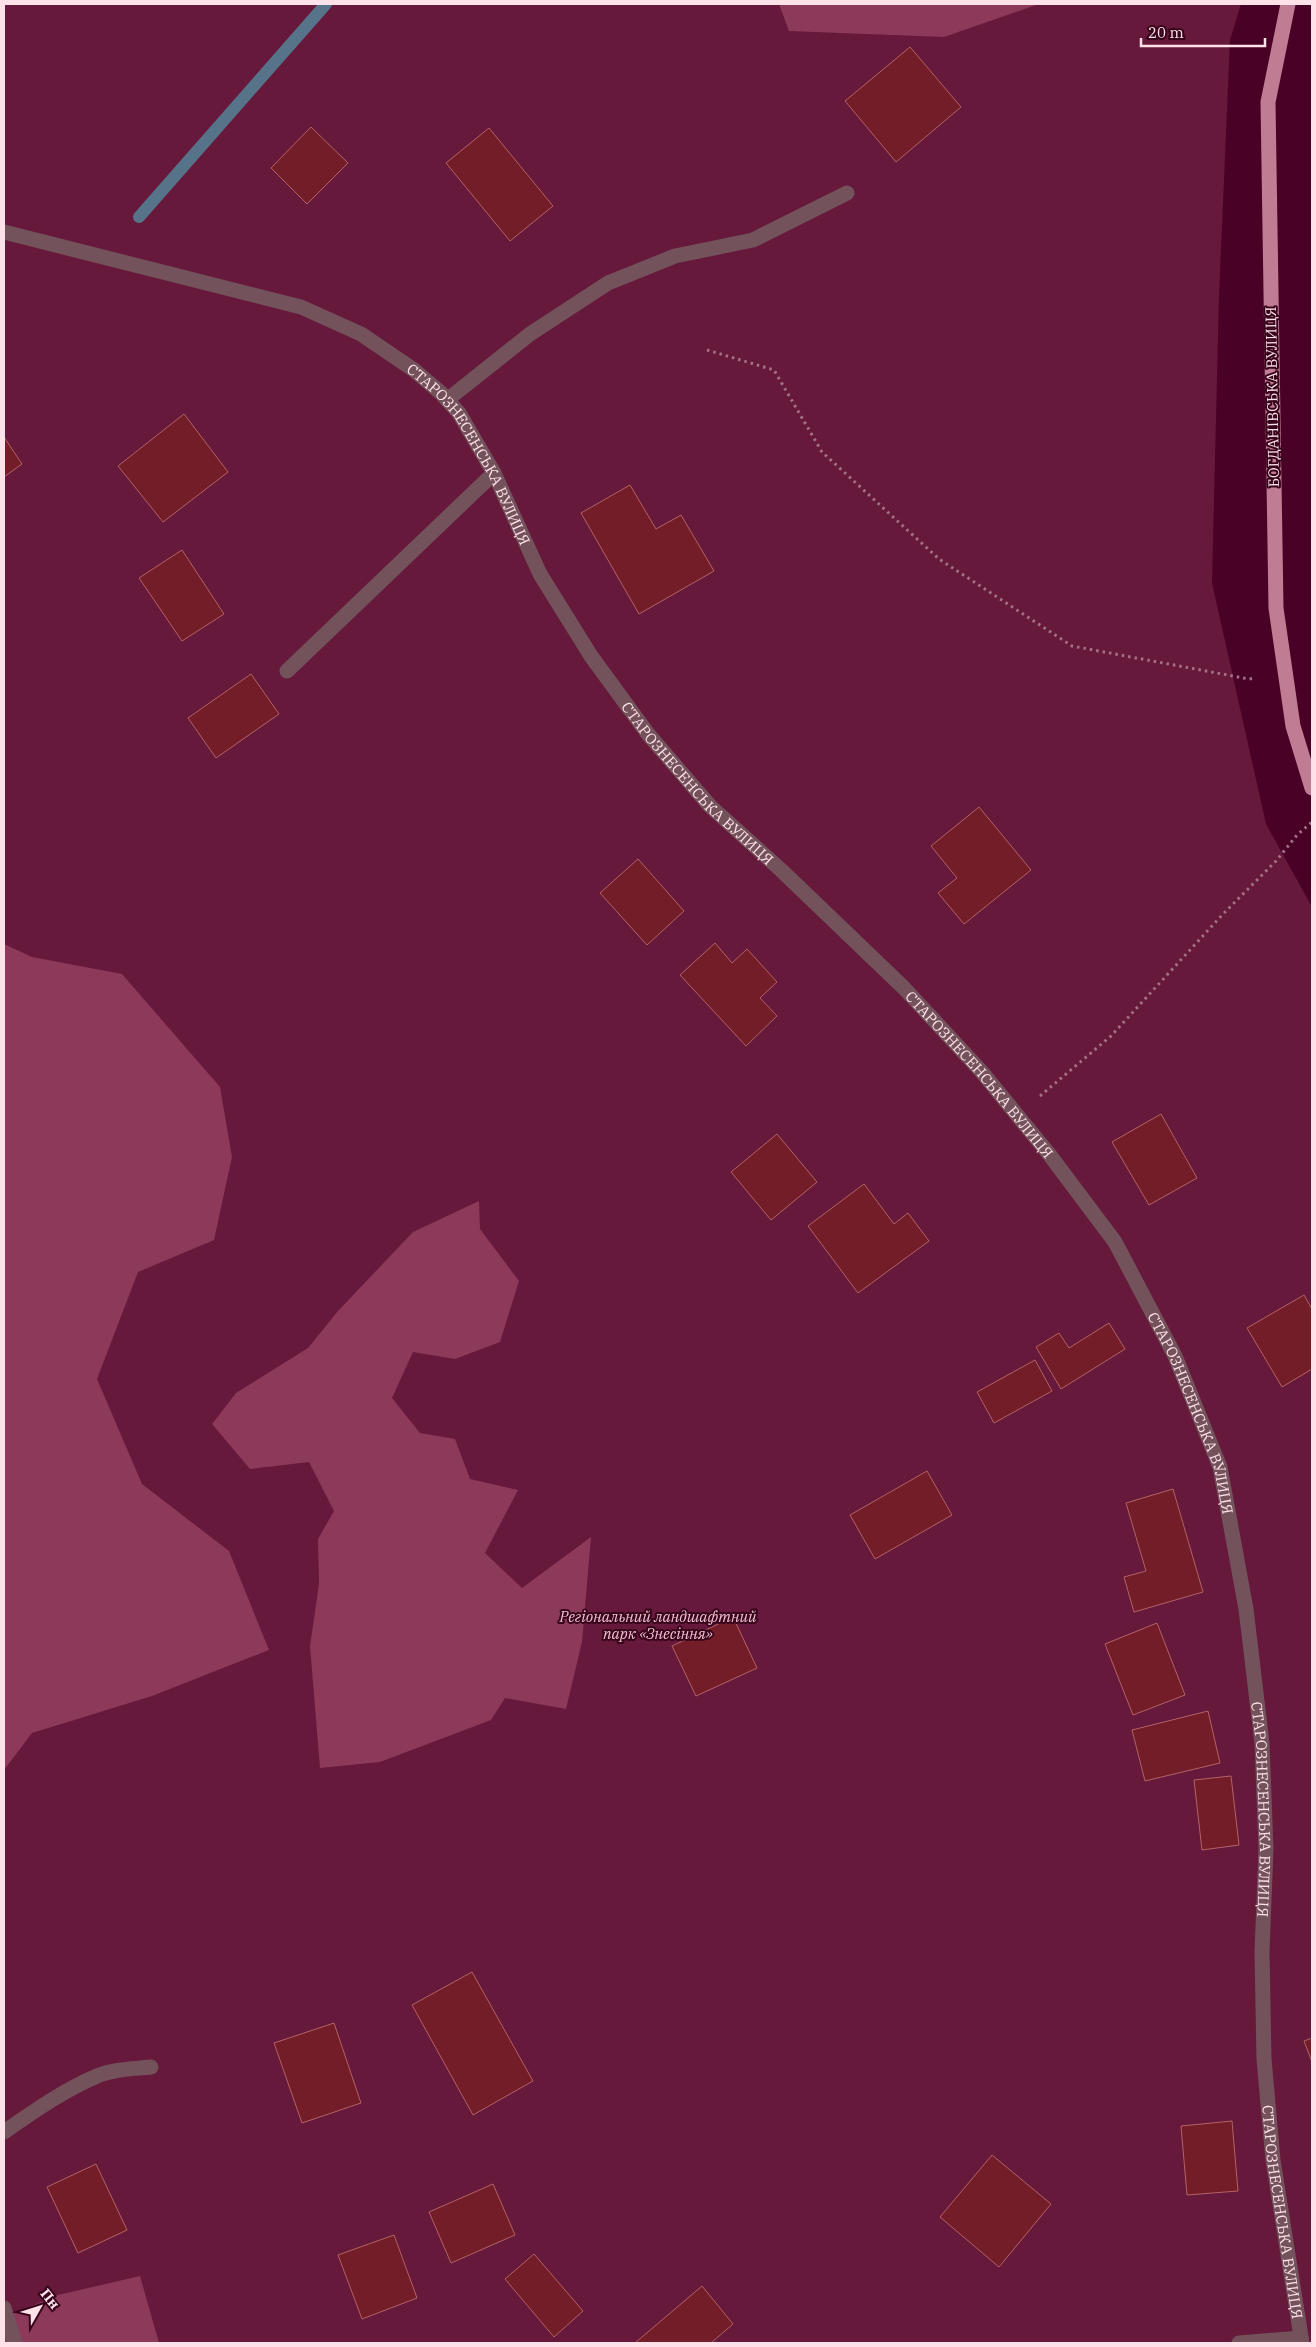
<svg xmlns="http://www.w3.org/2000/svg" width="1316" height="2347" viewBox="0 0 1316 2347" font-family="'IBM Plex Serif',serif">
<rect width="100%" height="100%" fill="#490225"/>
<path fill="#66193a" d="M 4,4 L 1241,4 L 1230,40 L 1219,296 L 1212,583 L 1266,824 L 1312,907 L 1312,2343 L 4,2343 Z"/>
<path fill="#8d395a" d="M 779,4 L 1039,4 L 944,37 L 789,31 Z
M 4,944 L 32,957 L 122,974 L 220,1087 L 232,1157 L 214,1240 L 138,1272 L 97,1379 L 142,1484 L 229,1551 L 269,1650 L 152,1696 L 32,1733 L 4,1770 Z
M 479,1201 L 480,1229 L 519,1281 L 500,1342 L 455,1359 L 413,1352 L 392,1398 L 420,1433 L 455,1439 L 470,1479 L 518,1490 L 485,1553 L 522,1588 L 591,1537 L 582,1642 L 566,1709 L 505,1698 L 491,1720 L 380,1762 L 320,1768 L 310,1646 L 319,1584 L 318,1539 L 334,1511 L 309,1462 L 250,1469 L 212,1424 L 236,1393 L 308,1348 L 338,1311 L 413,1232 Z
M 140,2276 L 159,2343 L 4,2343 L 4,2317 L 58,2295 Z"/>
<g fill="none" stroke-linecap="round" stroke-linejoin="round">
<path stroke="#577389" stroke-width="12" d="M 139,217 L 326,4"/>
</g>
<path fill="#721d27" stroke="#b36366" d="M 910,47 L 961,107 L 896,162 L 845,101 Z
M 311,127 L 348,163 L 307,204 L 271,168 Z
M 489,128 L 553,206 L 510,241 L 446,163 Z
M 184,414 L 228,472 L 163,522 L 118,466 Z
M 4,437 L 22,464 L 4,477 Z
M 630,485 L 656,529 L 681,515 L 714,571 L 639,614 L 581,513 Z
M 182,550 L 224,614 L 182,641 L 139,578 Z
M 251,674 L 279,714 L 216,758 L 188,718 Z
M 979,807 L 1031,870 L 964,924 L 938,893 L 957,878 L 931,846 Z
M 638,859 L 684,911 L 647,945 L 600,893 Z
M 715,943 L 732,963 L 747,949 L 777,982 L 760,998 L 777,1016 L 746,1046 L 680,975 Z
M 1161,1114 L 1197,1178 L 1149,1205 L 1112,1142 Z
M 777,1134 L 817,1182 L 771,1220 L 731,1172 Z
M 864,1184 L 894,1224 L 908,1213 L 929,1241 L 858,1293 L 808,1226 Z
M 1304,1295 L 1312,1309 L 1312,1369 L 1282,1387 L 1247,1328 Z
M 1109,1323 L 1125,1349 L 1061,1389 L 1036,1347 L 1059,1333 L 1069,1348 Z
M 1035,1360 L 1052,1391 L 994,1423 L 977,1392 Z
M 927,1471 L 952,1515 L 875,1559 L 850,1515 Z
M 1173,1489 L 1203,1592 L 1134,1612 L 1124,1577 L 1146,1571 L 1126,1503 Z
M 733,1617 L 757,1668 L 696,1696 L 672,1646 Z
M 1157,1623 L 1185,1695 L 1133,1715 L 1105,1644 Z
M 1208,1711 L 1220,1763 L 1145,1781 L 1132,1730 Z
M 1231,1776 L 1239,1845 L 1202,1850 L 1194,1780 Z
M 472,1972 L 533,2081 L 473,2115 L 412,2005 Z
M 334,2023 L 361,2103 L 302,2123 L 274,2043 Z
M 1312,2038 L 1312,2062 L 1304,2041 Z
M 1232,2121 L 1238,2191 L 1187,2195 L 1181,2126 Z
M 992,2155 L 1051,2204 L 999,2267 L 940,2217 Z
M 96,2164 L 127,2230 L 78,2253 L 47,2187 Z
M 493,2184 L 515,2235 L 451,2263 L 429,2212 Z
M 394,2235 L 417,2298 L 362,2319 L 338,2255 Z
M 534,2254 L 583,2311 L 554,2337 L 505,2279 Z
M 702,2286 L 733,2324 L 711,2343 L 635,2343 Z"/>
<g fill="none" stroke-linecap="round" stroke-linejoin="round">
<path stroke="#a37288" stroke-width="3" stroke-dasharray="2.5 4" stroke-linecap="butt" d="M 707,350 L 774,370 L 822,452 L 939,559 L 1072,646 L 1249,679 L 1256,678
M 1040,1096 L 1111,1036 L 1223,914 L 1276,861 L 1297,835 L 1312,822"/>
<g stroke="#73525c" stroke-width="15">
<path id="s1" d="M 4,232 L 301,307 L 361,334 L 414,370 L 441,393 L 459,413 L 494,473 L 540,574 L 591,656 L 648,734 L 710,806 L 781,870 L 904,988 L 981,1071 L 1049,1154 L 1115,1242 L 1175,1356 L 1220,1467 L 1246,1609 L 1262,1743 L 1266,1849 L 1262,1952 L 1264,2059 L 1273,2160 L 1302,2343"/>
<path d="M 447,400 L 530,334 L 608,283 L 675,256 L 753,240 L 847,193"/>
<path d="M 287,671 L 494,473"/>
<path d="M 4,2132 C 33,2112 64,2090 97,2076 C 114,2069 133,2069 151,2067"/>
<path d="M 4,2308 L 15,2343"/>
<path d="M 1239,2343 L 1301,2338"/>
</g>
<path stroke="#c07c93" stroke-width="15" d="M 1288,4 L 1268,102 L 1276,608 L 1293,726 L 1312,788"/>
</g>
<g text-anchor="middle" dominant-baseline="central" stroke-width="4" stroke-linejoin="round" paint-order="stroke">
<g font-size="15" fill="#fde2ea" stroke="#37041b">
<text transform="translate(1272 397) rotate(-91)">БОГДАНІВСЬКА ВУЛИЦЯ</text>
<text stroke="none"><textPath href="#s1" startOffset="538">СТАРОЗНЕСЕНСЬКА ВУЛИЦЯ</textPath></text>
<text stroke="none"><textPath href="#s1" startOffset="942">СТАРОЗНЕСЕНСЬКА ВУЛИЦЯ</textPath></text>
<text stroke="none"><textPath href="#s1" startOffset="1348">СТАРОЗНЕСЕНСЬКА ВУЛИЦЯ</textPath></text>
<text stroke="none"><textPath href="#s1" startOffset="1752">СТАРОЗНЕСЕНСЬКА ВУЛИЦЯ</textPath></text>
<text stroke="none"><textPath href="#s1" startOffset="2158">СТАРОЗНЕСЕНСЬКА ВУЛИЦЯ</textPath></text>
<text stroke="none"><textPath href="#s1" startOffset="2562">СТАРОЗНЕСЕНСЬКА ВУЛИЦЯ</textPath></text>
</g>
<g font-size="15" font-style="italic" fill="#f1c0cf" stroke="#37041b">
<text x="658" y="1616">Регіональний ландшафтний<tspan x="658" dy="17">парк «Знесіння»</tspan></text>
</g>
</g>
<rect width="1316" height="2347" fill="none" stroke="#fde2ea" stroke-width="10"/>
<g transform="translate(40 2307) rotate(51)" stroke="#37041b" stroke-width="4" paint-order="stroke">
<path d="M0-4L9 19L0 12L-9 19Z" fill="#fde2ea"/>
<text y="-8" font-size="14" font-weight="bold" text-anchor="middle" fill="#fde2ea">Пн</text>
</g>
<path d="M1141 38v8h124v-8" fill="none" stroke="#fde2ea" stroke-width="2.5"/>
<text x="1148" y="38" font-size="15" fill="#fde2ea" stroke="#37041b" stroke-width="4" paint-order="stroke">20 m</text>
</svg>
